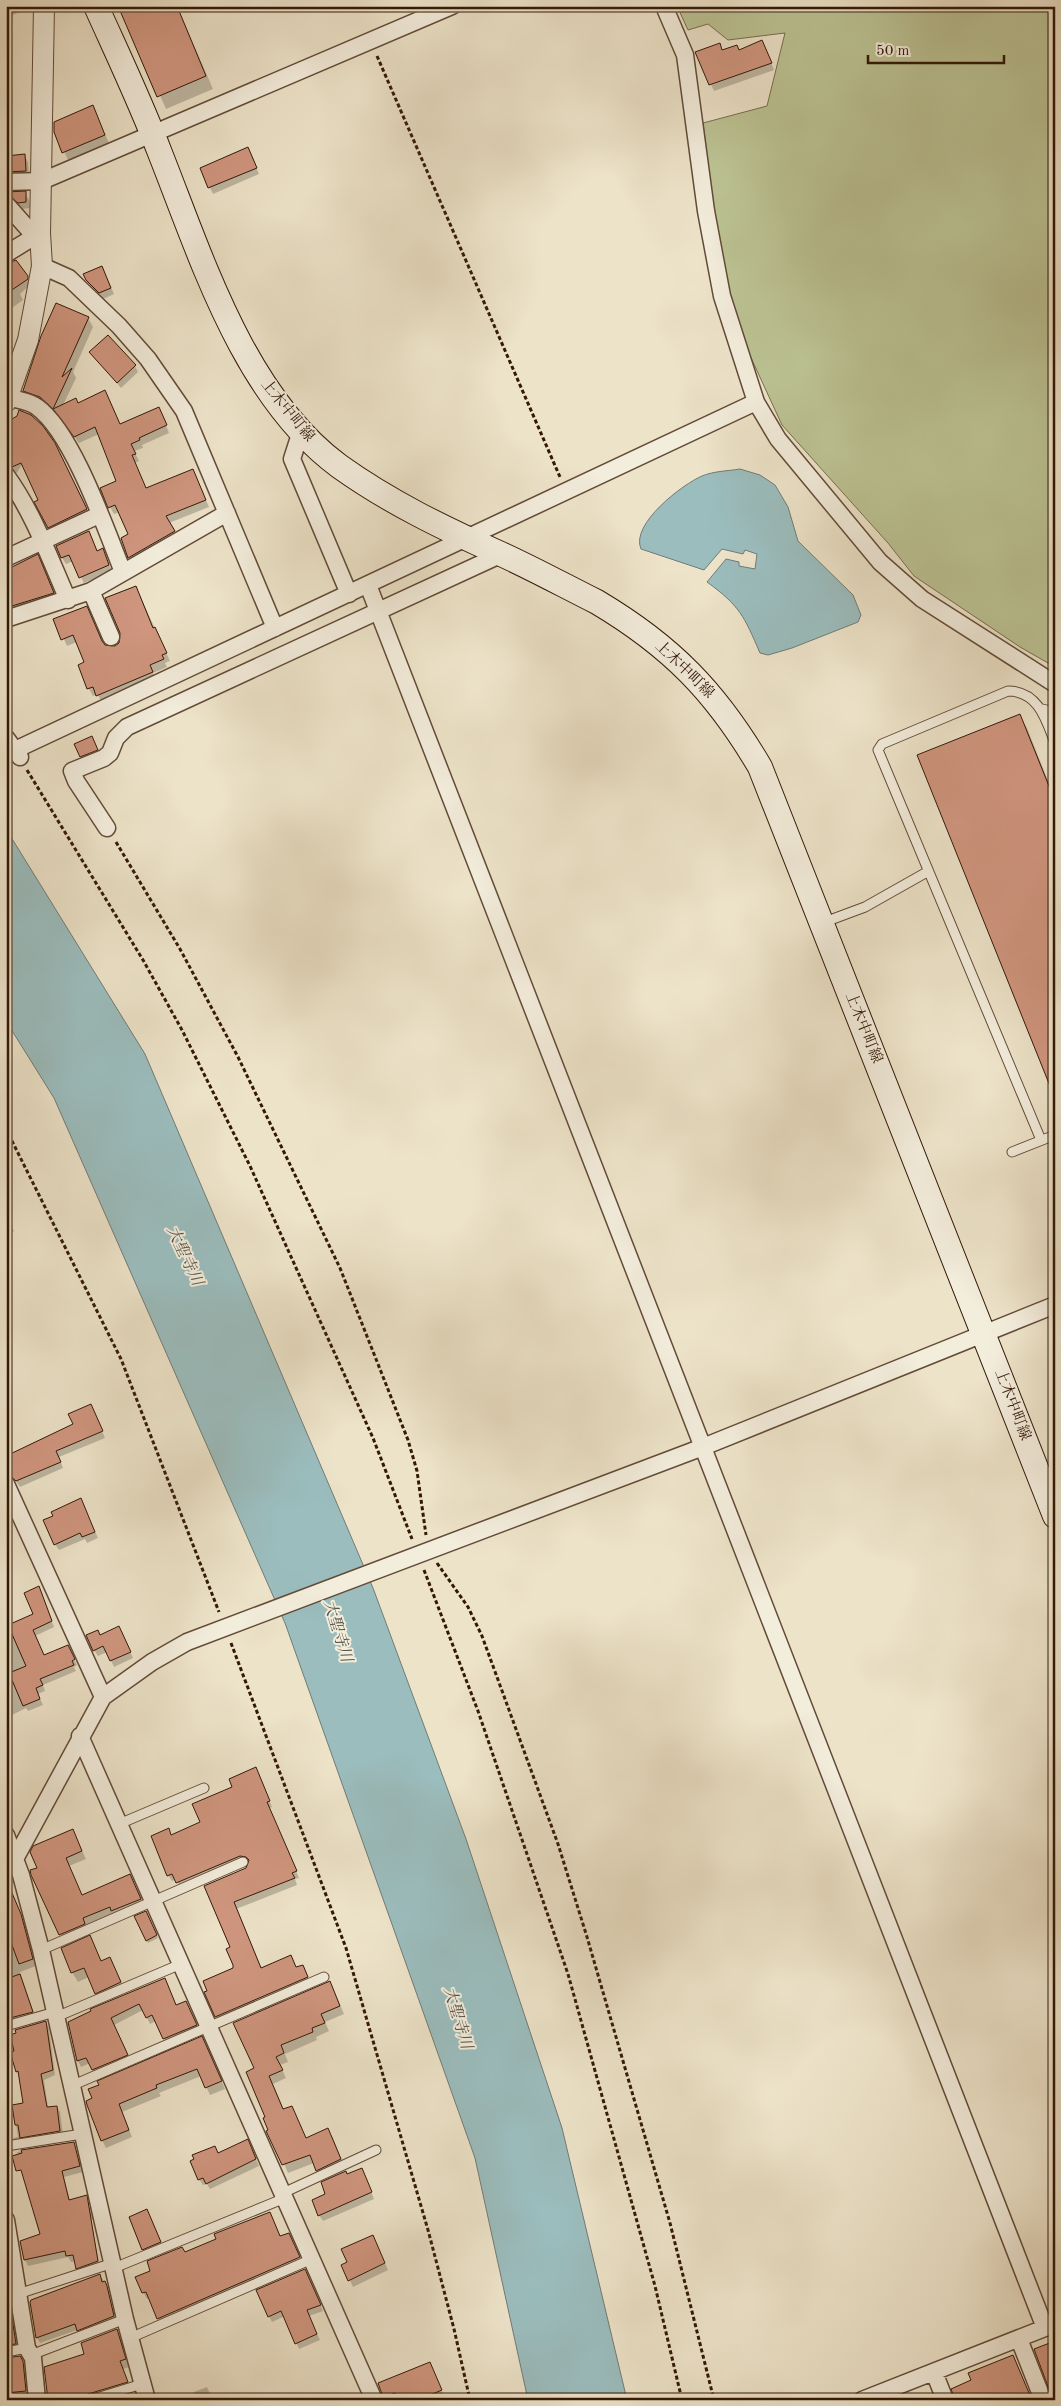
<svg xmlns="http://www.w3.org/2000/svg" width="1061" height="2406" viewBox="0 0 1061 2406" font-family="'Old Standard TT','Noto Serif JP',serif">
<rect width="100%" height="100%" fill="#ede3c9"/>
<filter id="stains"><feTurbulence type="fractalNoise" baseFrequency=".004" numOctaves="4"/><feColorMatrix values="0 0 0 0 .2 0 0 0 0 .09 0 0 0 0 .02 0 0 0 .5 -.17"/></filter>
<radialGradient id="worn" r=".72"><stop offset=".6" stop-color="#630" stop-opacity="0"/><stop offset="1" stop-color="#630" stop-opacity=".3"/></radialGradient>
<path fill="#bcc394" stroke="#786e4e" d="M 677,6 L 1055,6 L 1055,667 L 1020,647 L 914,576 L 888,543 L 782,425 L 741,336 L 719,261 L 703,123 L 767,106 L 785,33 L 728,40 L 708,24 L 688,30 Z"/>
<path fill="#9bbdbe" stroke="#717b75" d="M 740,469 L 760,475 L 775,485 L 788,507 L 798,541 L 853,595 L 861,615 L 858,622 L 792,648 L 768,655 L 760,653 C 744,616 740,606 707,582 L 726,559 L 739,562 L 739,566 L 755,569 L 757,554 L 745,550 L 743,554 L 722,549 L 704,570 L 641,549 C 630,524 683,484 702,476 C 714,471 728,471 740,469 Z
M 6,829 L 145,1054 L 373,1588 L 466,1839 L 562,2128 L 627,2400 L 528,2400 L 475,2158 L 285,1623 L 54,1098 L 6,1021 Z"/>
<path fill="#0003" d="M 6,6 L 32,6 L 33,8 L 6,17 L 12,32 L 6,34 Z
M 120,6 L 177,6 L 213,89 L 166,109 Z
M 719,45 L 723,51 L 765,48 L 774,70 L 714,91 L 697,53 Z
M 92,107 L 110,145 L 69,162 L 55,132 Z
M 24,155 L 28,162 L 29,178 L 6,180 L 6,157 Z
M 251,155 L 259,174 L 213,194 L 201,169 Z
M 6,192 L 25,193 L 29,200 L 30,208 L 23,209 L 15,201 L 9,201 Z
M 6,265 L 27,277 L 31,284 L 20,294 L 23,300 L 6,312 Z
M 105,274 L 114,294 L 103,299 L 87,280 Z
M 88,318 L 93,327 L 73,372 L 76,378 L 63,405 L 78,404 L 120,425 L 162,415 L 169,433 L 142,445 L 143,448 L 134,451 L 139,461 L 135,463 L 146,489 L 193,470 L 209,507 L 169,523 L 178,539 L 133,564 L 122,539 L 130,535 L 120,512 L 114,514 L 110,507 L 117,482 L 99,434 L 79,443 L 59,416 L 46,406 L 30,399 L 25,390 Z
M 91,352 L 135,366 L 138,372 L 121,388 Z
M 6,353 L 11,363 L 6,365 Z
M 42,427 L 69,471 L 90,515 L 52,533 L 23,463 L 16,474 L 6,470 L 6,435 Z
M 89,532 L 98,552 L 102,549 L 112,571 L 84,583 L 73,561 L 66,564 L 62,558 Z
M 41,562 L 56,599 L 6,616 L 6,570 Z
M 136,587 L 170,661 L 165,663 L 167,667 L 153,673 L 156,680 L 102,702 L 97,694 L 93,696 L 89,689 L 79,665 L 86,663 L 77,642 L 67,646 L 55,620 L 103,645 L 115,648 L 120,643 Z
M 1019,715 L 1027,728 L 1055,798 L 1055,1095 L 918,756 Z
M 93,740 L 98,753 L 83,759 L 81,756 Z
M 6,1216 L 14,1231 L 6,1235 Z
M 94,1412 L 105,1438 L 59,1457 L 63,1468 L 20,1487 L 16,1481 L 6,1481 L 6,1458 L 31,1446 L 30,1444 L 75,1425 Z
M 84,1506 L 98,1538 L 87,1543 L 85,1539 L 59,1550 L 55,1544 L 55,1516 Z
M 39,1588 L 54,1627 L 35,1636 L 44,1656 L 71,1652 L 77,1665 L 74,1667 L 76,1671 L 43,1685 L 45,1691 L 38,1694 L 43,1705 L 28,1711 L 26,1708 L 6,1718 L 6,1627 L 34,1614 Z
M 122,1634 L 133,1658 L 114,1667 L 107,1652 L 98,1656 L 94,1650 L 100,1636 Z
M 259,1775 L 272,1807 L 269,1808 L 299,1878 L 295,1879 L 297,1885 L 236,1909 L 262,1969 L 296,1969 L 306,1972 L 310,1983 L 220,2022 L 206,1993 L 234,1969 L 232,1948 L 206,1886 L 246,1869 L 249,1862 L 244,1862 L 181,1889 L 176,1879 L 172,1881 L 168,1875 L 168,1830 L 172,1836 L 202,1823 Z
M 73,1831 L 86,1859 L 69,1866 L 82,1896 L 134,1883 L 145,1907 L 65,1942 L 32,1871 L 38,1869 Z
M 6,1878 L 24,1922 L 36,1966 L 20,1972 L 36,2019 L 16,2025 L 6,2003 L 6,1945 L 8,1944 L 6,1939 Z
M 147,1915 L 158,1938 L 148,1943 L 136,1917 Z
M 90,1937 L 102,1962 L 110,1958 L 126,1992 L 102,2003 L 89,1977 L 78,1982 L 72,1972 Z
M 165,1979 L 177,2007 L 189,2008 L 199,2031 L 168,2045 L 156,2021 L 150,2024 L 143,2010 L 114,2025 L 130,2061 L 97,2076 L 90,2063 L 81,2067 L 78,2061 L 69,2022 Z
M 330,1982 L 344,2014 L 325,2022 L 329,2031 L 316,2037 L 317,2040 L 285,2054 L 288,2062 L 280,2065 L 286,2078 L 273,2084 L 284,2110 L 306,2139 L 328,2130 L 333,2138 L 345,2168 L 322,2178 L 314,2163 L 288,2173 L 270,2131 L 255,2069 Z
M 46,2022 L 49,2028 L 55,2075 L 44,2080 L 48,2108 L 57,2107 L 60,2112 L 63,2136 L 16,2144 L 13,2138 L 18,2137 L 13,2106 L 24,2104 L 20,2078 L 12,2053 L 16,2052 Z
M 206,2045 L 225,2089 L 210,2095 L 201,2076 L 159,2093 L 161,2096 L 122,2112 L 132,2137 L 106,2148 L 102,2140 L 94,2099 Z
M 74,2143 L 83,2172 L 64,2177 L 70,2201 L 86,2197 L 93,2219 L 40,2221 L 29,2197 L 17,2152 Z
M 251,2147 L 259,2166 L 210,2189 L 207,2184 L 203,2185 L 199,2179 L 215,2148 L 219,2154 Z
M 347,2176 L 365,2176 L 374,2199 L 323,2221 L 319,2215 L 327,2195 Z
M 150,2217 L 163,2249 L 147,2255 L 143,2249 Z
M 89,2220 L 92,2226 L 100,2268 L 80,2274 L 76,2261 L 71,2262 L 68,2257 L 28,2266 L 25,2260 Z
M 273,2220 L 281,2238 L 292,2241 L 302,2264 L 162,2325 L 150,2298 L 147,2299 L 143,2292 Z
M 376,2243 L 388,2270 L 353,2287 L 343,2265 Z
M 100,2275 L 108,2288 L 116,2322 L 81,2336 L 77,2330 L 40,2343 L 37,2338 L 31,2303 Z
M 308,2276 L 323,2311 L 309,2316 L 320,2340 L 299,2349 L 285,2316 L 272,2322 L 269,2316 Z
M 9,2306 L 13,2314 L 19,2351 L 6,2354 L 6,2307 Z
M 117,2330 L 121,2338 L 129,2367 L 123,2369 L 129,2385 L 83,2400 L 86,2355 Z
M 19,2357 L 27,2370 L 29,2398 L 6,2400 L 6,2359 Z
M 433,2370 L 444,2396 L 441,2397 L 442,2400 L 386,2400 L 379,2384 Z
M 207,2387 L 213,2400 L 186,2400 L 195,2396 L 194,2392 Z
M 929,2395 L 932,2400 L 917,2400 Z"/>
<path fill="#d0967f" stroke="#331807" d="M 118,6 L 177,6 L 206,76 L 157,97 Z
M 762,40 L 772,63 L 709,85 L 695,52 L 720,43 L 722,50 L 737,45 L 739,50 Z
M 93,105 L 105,135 L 62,153 L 54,132 L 54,122 Z
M 248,147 L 257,168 L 208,188 L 200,168 Z
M 25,154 L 26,171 L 6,172 L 6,156 Z
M 26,191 L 26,202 L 18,203 L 6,194 L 6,192 Z
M 16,260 L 28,276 L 28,279 L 6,294 L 6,264 Z
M 102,266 L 111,288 L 99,293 L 86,280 L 83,274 Z
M 56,303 L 89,317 L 62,377 L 72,368 L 53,409 L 40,397 L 23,391 L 41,336 Z
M 108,335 L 136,365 L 117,383 L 89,352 Z
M 105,390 L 120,424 L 159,407 L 167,425 L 139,438 L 140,440 L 131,444 L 136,454 L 132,455 L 146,488 L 193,469 L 206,500 L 166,516 L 175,531 L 128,558 L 121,538 L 128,534 L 115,505 L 108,508 L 100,488 L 116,481 L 95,427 L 74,437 L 53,409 L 76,398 L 78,403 Z
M 19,410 L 31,415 L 43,426 L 55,443 L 87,509 L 48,528 L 34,502 L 38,500 L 21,463 L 12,467 L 6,465 L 6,432 L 12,419 L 17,416 Z
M 89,531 L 97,551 L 103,548 L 109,565 L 79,578 L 69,555 L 61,558 L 56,546 Z
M 38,554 L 54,593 L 12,606 L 6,591 L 6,570 Z
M 136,586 L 153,628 L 155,627 L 167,653 L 162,655 L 164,659 L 150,665 L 153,672 L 96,696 L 93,687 L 87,689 L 78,665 L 84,662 L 73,635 L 61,640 L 53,619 L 87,606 L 102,641 L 105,645 L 115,646 L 119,643 L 120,633 L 105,598 Z
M 1020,714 L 1055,801 L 1054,1096 L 917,755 Z
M 92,736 L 98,750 L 80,757 L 74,744 Z
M 91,1404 L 103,1431 L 56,1451 L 61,1462 L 16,1481 L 8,1474 L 6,1456 L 73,1424 L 68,1414 Z
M 81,1498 L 95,1532 L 82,1537 L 80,1533 L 54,1545 L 43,1520 L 53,1516 L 51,1512 Z
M 39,1586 L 52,1621 L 33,1630 L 44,1655 L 68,1645 L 75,1659 L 72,1661 L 74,1665 L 40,1679 L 43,1685 L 36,1688 L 40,1699 L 23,1706 L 9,1673 L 26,1666 L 8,1625 L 33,1614 L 24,1593 Z
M 119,1626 L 131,1652 L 110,1661 L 103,1646 L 93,1651 L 86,1635 L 98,1630 L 100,1635 Z
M 256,1767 L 270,1801 L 267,1802 L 297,1871 L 292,1873 L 295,1878 L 234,1902 L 261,1968 L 291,1955 L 296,1967 L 303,1965 L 308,1977 L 215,2017 L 204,1992 L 207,1991 L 203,1981 L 233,1968 L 233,1965 L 226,1949 L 230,1947 L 204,1886 L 246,1868 L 249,1860 L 246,1857 L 240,1856 L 176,1883 L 172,1874 L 167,1876 L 151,1836 L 169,1828 L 171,1835 L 200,1822 L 192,1804 L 232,1787 L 229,1779 Z
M 73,1829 L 82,1851 L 66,1858 L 82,1895 L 130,1874 L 141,1899 L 111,1911 L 110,1907 L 83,1918 L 85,1924 L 59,1935 L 31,1875 L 30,1870 L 37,1868 L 30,1852 L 33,1846 Z
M 6,1879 L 21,1914 L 33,1959 L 19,1964 L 6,1929 Z
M 146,1911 L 157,1935 L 146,1941 L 134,1916 Z
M 90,1935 L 101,1961 L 110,1957 L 121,1982 L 95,1994 L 84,1968 L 71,1973 L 61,1948 Z
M 20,1974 L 33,2012 L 10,2018 L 6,2007 L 6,1979 Z
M 165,1978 L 176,2005 L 186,2001 L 197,2025 L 163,2039 L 152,2015 L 146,2018 L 139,2004 L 111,2018 L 128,2055 L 92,2070 L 86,2058 L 77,2061 L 68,2022 L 91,2011 L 90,2009 Z
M 330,1981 L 340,2006 L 321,2014 L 325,2023 L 312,2028 L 313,2032 L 281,2045 L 284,2053 L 276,2057 L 283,2070 L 269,2076 L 283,2109 L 292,2106 L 306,2138 L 328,2128 L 341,2159 L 316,2171 L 310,2155 L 282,2165 L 266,2131 L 268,2130 L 263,2118 L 265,2117 L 246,2072 L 254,2068 L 233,2023 Z
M 46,2021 L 53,2070 L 41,2074 L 47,2107 L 57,2106 L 60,2131 L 20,2138 L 18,2125 L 15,2125 L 12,2105 L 23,2103 L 18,2071 L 16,2072 L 10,2052 L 14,2051 L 10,2035 L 16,2033 L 15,2030 Z
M 202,2036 L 222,2081 L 205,2088 L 197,2069 L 156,2085 L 157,2088 L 119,2104 L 129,2130 L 101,2141 L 87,2105 L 86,2101 L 92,2098 L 88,2089 L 99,2085 L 97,2081 Z
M 248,2139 L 256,2159 L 206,2184 L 203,2178 L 198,2180 L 190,2161 L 194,2159 L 192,2155 L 215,2146 L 218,2153 Z
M 74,2142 L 80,2166 L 62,2171 L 69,2200 L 87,2195 L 98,2261 L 76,2269 L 73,2255 L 66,2256 L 65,2251 L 24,2260 L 20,2241 L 40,2234 L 21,2170 L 16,2171 L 12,2156 L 22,2153 L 21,2150 Z
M 362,2168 L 372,2192 L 318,2216 L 312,2200 L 325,2194 L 321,2182 L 346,2171 L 347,2174 Z
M 147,2209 L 161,2242 L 142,2250 L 129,2217 Z
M 270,2212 L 280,2236 L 289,2233 L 300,2257 L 157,2319 L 146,2292 L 142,2293 L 135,2277 L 150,2271 L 147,2261 L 182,2247 L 185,2252 L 216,2239 L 214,2234 Z
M 373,2235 L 385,2263 L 348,2281 L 341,2265 L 347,2262 L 341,2249 Z
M 305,2269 L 321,2305 L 307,2310 L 317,2334 L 295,2344 L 281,2311 L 268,2317 L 256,2290 Z
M 100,2274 L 102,2282 L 105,2281 L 107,2286 L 114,2316 L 77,2331 L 75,2324 L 36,2338 L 30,2302 L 31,2300 Z
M 10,2305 L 16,2344 L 7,2345 L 6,2306 Z
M 117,2329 L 126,2359 L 120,2361 L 128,2382 L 88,2394 L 84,2400 L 48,2400 L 44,2367 L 84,2354 L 81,2343 Z
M 1055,2341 L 1055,2400 L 1053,2400 L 1034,2349 Z
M 1013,2355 L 1032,2400 L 955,2400 L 951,2389 L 971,2380 L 968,2373 Z
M 20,2356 L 23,2361 L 26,2391 L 6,2393 L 6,2358 Z
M 430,2362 L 442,2390 L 418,2400 L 398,2400 L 395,2393 L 383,2397 L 378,2383 Z"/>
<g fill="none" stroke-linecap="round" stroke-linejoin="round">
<defs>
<path id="service" d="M 1042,709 L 1055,712
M 822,923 L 865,907 L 927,872
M 1041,1140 L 878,750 L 882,744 L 1008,691 C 1038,691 1046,719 1055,743
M 1012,1152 L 1055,1135
M 119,1824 L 204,1788
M 41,1950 L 243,1862
M 56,2017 L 181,1964
M 6,2026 L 55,2012
M 71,2086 L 324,1977
M 6,2146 L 82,2134
M 283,2193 L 376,2150
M 114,2268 L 285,2198
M 18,2294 L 113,2263
M 130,2338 L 312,2259
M 6,2352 L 27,2348
M 31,2355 L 125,2319
M 90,2400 L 142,2384"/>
<path id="minor" d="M 664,6 L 685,55 L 706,211 L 722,296 L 756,402 L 778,439 L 880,562 L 922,599 L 1055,684
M 6,182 L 42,181 L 452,6
M 6,204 L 30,231 L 40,233
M 6,254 L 40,233
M 42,266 L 69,278 L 119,326 L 148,359 L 184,411 L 275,628
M 8,397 C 17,400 30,401 37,407 C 73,433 106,530 123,572
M 301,431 L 292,459 L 349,594
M 6,475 C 33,512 50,559 68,600
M 6,558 L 99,515
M 368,585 L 1045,2328
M 91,591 L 111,637
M 6,619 L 91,591 L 227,513
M 6,738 L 20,757
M 15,750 L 756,402
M 107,828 L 76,781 L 72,771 L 104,758 L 110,753 L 116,738 L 127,727 L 502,554
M 6,1484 L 103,1697
M 80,1736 L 374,2400
M 6,1835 L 21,1875 L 41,1950 L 125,2319 L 147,2400
M 6,1864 L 15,1859 L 103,1697 L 152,1662 L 187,1642 L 703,1447 L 1055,1305
M 6,2220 L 27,2348 L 33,2358 L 37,2400
M 1019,2339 L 1043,2400
M 934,2372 L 945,2400
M 862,2400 L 1055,2324"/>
<path id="tertiary" d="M 6,402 L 28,340 L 42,266 L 40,233 L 44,6"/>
<path id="secondary" d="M 96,6 C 118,55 141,103 160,153 C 202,259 244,396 339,466 C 389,502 445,529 501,554 C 534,569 565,586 597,602 C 671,646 716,692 760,767 L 1055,1516"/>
</defs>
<use href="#service" stroke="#624b38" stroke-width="11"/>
<use href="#minor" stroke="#624b38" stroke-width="19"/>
<use href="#tertiary" stroke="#624b38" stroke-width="22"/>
<use href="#secondary" stroke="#331807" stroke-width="26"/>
<path stroke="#331807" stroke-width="3" stroke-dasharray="4 2.5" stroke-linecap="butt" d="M 377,56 L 560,477
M 27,770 L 143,960 L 182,1030 L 250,1166 L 373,1438 L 412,1539
M 116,842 L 180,949 L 238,1057 L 340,1268 L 408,1440 L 417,1471 L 426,1535
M 6,1129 L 121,1359 L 219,1612
M 437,1563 L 468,1607 L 482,1636 L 558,1844 L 587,1937 L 670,2223 L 714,2400
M 424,1570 L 478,1711 L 568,1974 L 655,2286 L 682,2400
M 231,1643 L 346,1948 L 428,2230 L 454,2329 L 470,2400"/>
<use href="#service" stroke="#f3eddc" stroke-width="9"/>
<use href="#minor" stroke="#f3eddc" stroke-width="16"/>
<use href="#tertiary" stroke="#f3eddc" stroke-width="20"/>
<use href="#secondary" stroke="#f3eddc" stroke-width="24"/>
</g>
<g text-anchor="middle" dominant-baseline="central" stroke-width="4" stroke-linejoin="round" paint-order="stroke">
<g font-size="15" fill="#331807" stroke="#f3eddc">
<text transform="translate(287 411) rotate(51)">上木中町線</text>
<text transform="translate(684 670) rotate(44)">上木中町線</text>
<text transform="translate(863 1028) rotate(68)">上木中町線</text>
<text transform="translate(1012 1405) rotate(69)">上木中町線</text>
</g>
<g font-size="16" font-style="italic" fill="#575247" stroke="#f3eddc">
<text transform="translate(184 1256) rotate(65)">大聖寺川</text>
<text transform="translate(337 1631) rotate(73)">大聖寺川</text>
<text transform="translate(457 2018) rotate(73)">大聖寺川</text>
</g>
</g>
<rect width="1061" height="2406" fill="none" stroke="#ede3c9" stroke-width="25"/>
<rect x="8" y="8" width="1046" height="2391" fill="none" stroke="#331807" stroke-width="2.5"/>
<rect x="12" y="12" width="1036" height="2381" fill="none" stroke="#331807"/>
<path d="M868 55v8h136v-8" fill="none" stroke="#331807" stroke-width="2.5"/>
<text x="876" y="55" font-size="15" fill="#331807" stroke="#f3eddc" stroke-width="4" paint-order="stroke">50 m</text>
<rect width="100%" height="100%" filter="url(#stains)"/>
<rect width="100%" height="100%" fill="url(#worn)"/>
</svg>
